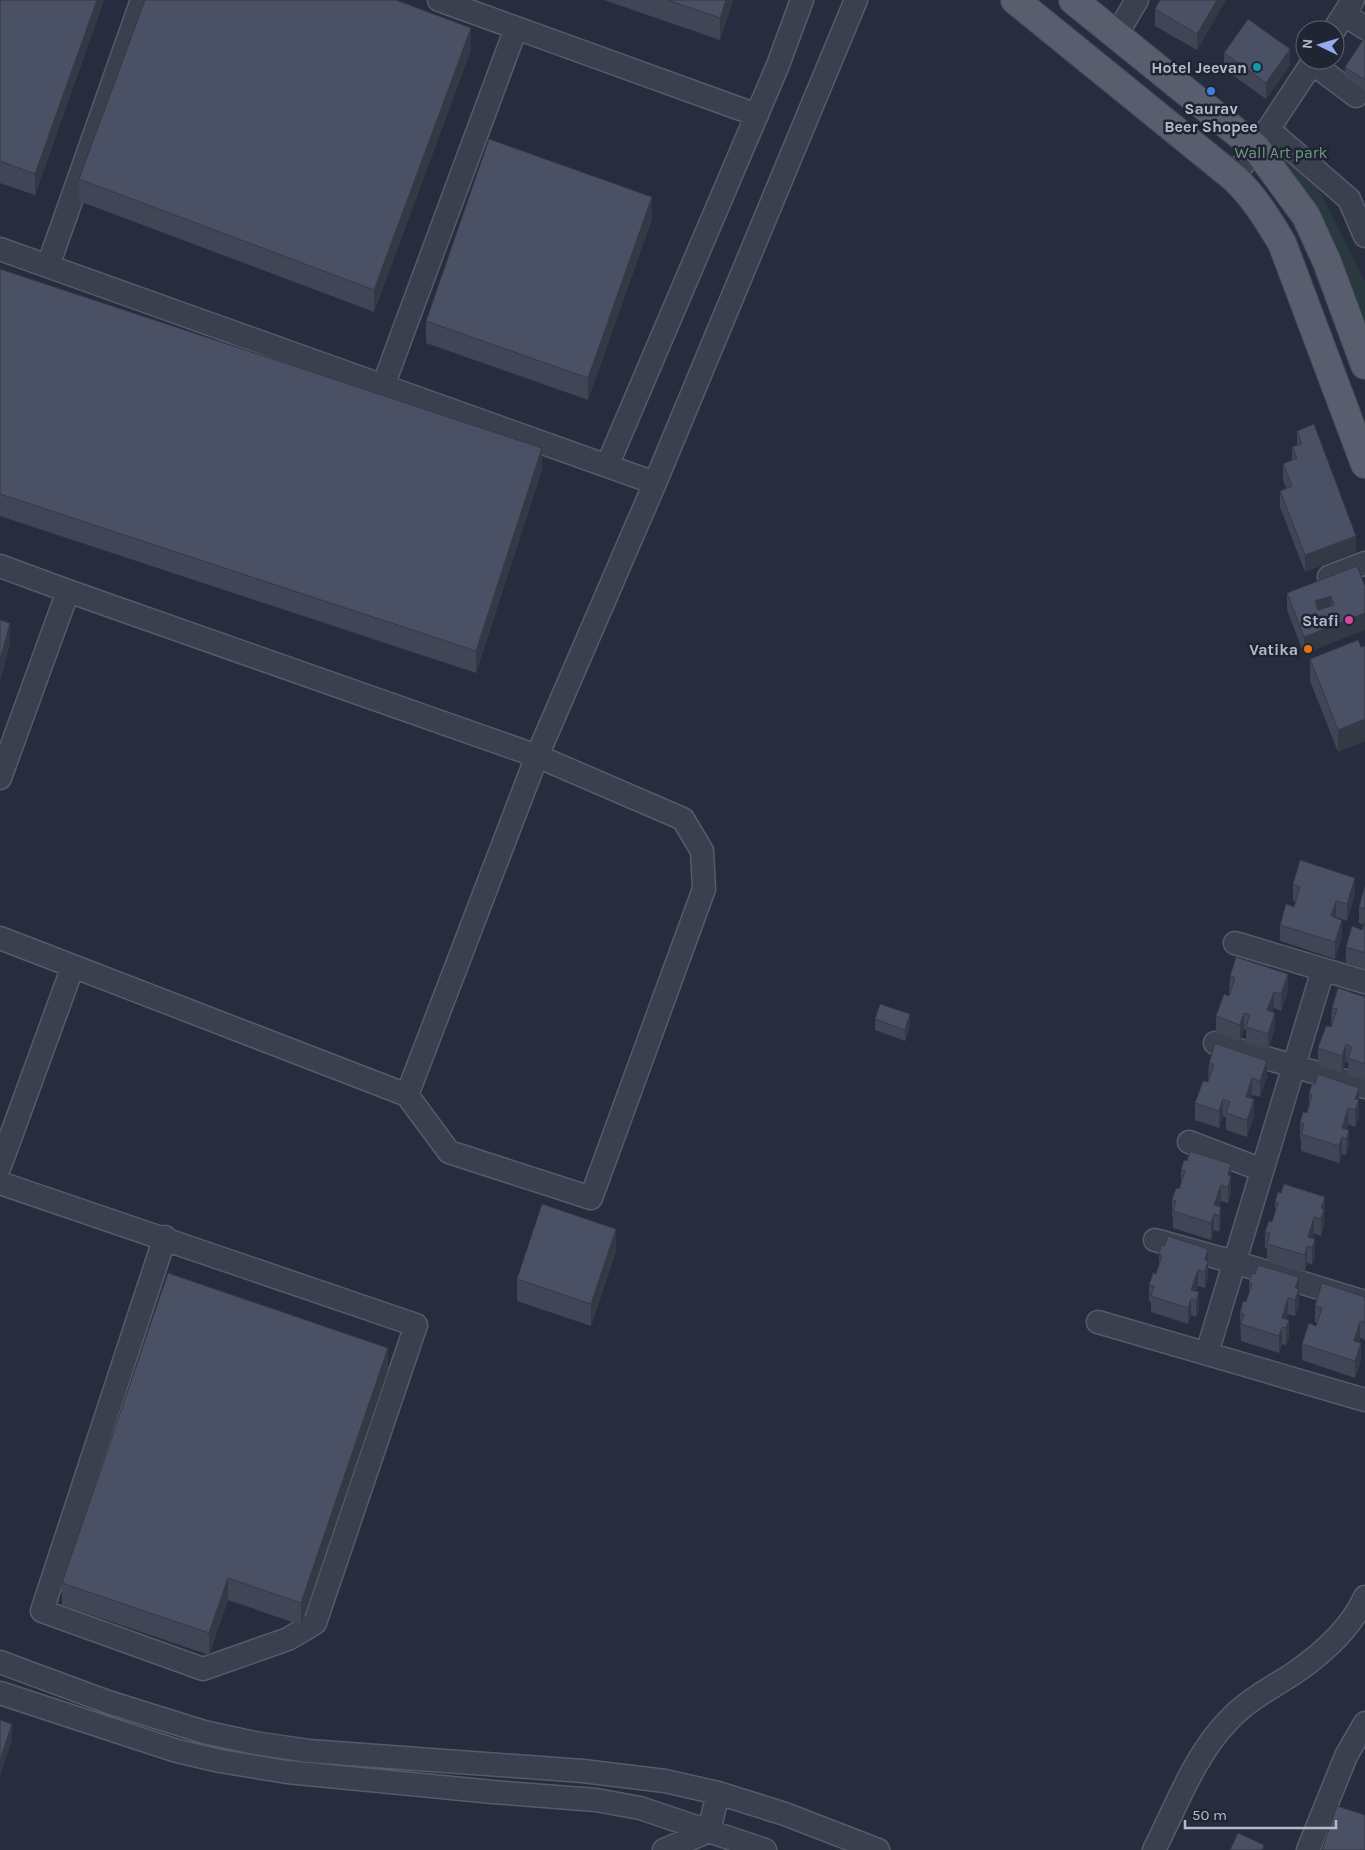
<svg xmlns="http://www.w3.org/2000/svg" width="1365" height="1850" viewBox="0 0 1365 1850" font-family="Karla,sans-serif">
<rect width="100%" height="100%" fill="#272d3e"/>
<path fill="#29393f" d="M 1283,119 L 1365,281 L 1365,359 L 1258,149 Z"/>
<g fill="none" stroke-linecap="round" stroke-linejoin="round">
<defs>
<path id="minor" d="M 439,0 L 757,115
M 1344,14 L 1365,28
M 1334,30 L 1353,0
M 1116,35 L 1137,0
M 1312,63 L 1356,96
M 1268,129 L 1349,199 L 1365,236
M 1233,177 L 1256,148 L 1314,60
M 0,249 L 655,483
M 48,266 L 142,0
M 383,386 L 516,28
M 607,466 L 778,65 L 802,0
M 0,566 L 68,591 L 537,756 L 683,819 L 702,851 L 704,889 L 591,1198 L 449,1152 L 407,1095 L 0,938
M 1329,577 L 1365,563
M 0,778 L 68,591
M 1235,943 L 1365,982
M 1215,1043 L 1365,1087
M 407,1095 L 537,756 L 655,483 L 856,0
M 1189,1142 L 1262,1170
M 0,1166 L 73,966
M 0,1183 L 416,1325 L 315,1623 L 288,1639 L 203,1669 L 42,1611 L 165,1237
M 1155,1240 L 1234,1262 L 1365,1302
M 1098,1322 L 1365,1400
M 1207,1353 L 1323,970
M 0,1662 L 108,1702 L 204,1732 L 255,1743 L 309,1751 L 583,1771 L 665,1781 L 718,1793 L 785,1814 L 878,1850
M 0,1693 L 177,1751 L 220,1761 L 287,1772 L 493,1792 L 596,1800 L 640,1808 L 765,1850
M 664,1850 L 709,1831 L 718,1793
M 1154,1850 C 1176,1807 1194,1756 1228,1721 C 1246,1701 1271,1688 1293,1674 C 1321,1655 1351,1628 1365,1597
M 1308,1850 L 1346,1756 L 1365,1723"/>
<path id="major" d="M 1015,0 L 1233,177 C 1254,196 1268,220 1282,243 L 1365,464
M 1073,0 L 1256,148 L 1306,216 L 1327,262 L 1365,365"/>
</defs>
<use href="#minor" stroke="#565b69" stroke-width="25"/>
<use href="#major" stroke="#444957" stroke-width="30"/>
<use href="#minor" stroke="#3b404e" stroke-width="22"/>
<use href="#major" stroke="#595e6e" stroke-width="28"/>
</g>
<path fill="#404656" d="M 0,0 L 104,0 L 35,195 L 0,183 Z
M 604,0 L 733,0 L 720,40 Z
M 1226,0 L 1197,50 L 1155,26 L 1155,9 Z
M 1365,37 L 1365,91 L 1345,78 L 1345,67 Z
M 471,50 L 374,312 L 79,201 L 79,179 Z
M 1224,53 L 1290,65 L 1266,99 L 1224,69 Z
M 652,219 L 588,400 L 426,343 L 426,321 Z
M 0,269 L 542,470 L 476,673 L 0,516 Z
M 1297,431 L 1356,552 L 1305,572 L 1280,507 L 1280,491 L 1286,488 L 1283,480 L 1283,464 L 1292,460 L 1292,447 L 1297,445 Z
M 1365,586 L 1304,654 L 1287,610 L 1287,593 Z
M 1365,646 L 1365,741 L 1338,752 L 1310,681 L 1310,659 L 1361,647 Z
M 1293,884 L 1355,895 L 1347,921 L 1336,917 L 1342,936 L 1335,959 L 1280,941 L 1280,925 L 1294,907 L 1295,902 L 1293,901 Z
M 1365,886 L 1365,969 L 1346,963 L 1346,947 L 1362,930 L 1364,925 L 1359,923 L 1359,907 Z
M 1230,976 L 1288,990 L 1281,1011 L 1274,1008 L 1272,1012 L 1275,1029 L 1268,1050 L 1246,1043 L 1246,1030 L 1244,1029 L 1240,1041 L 1216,1033 L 1216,1016 L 1229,996 Z
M 1365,997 L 1365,1080 L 1348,1075 L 1348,1062 L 1346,1061 L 1342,1073 L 1318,1065 L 1318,1048 L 1331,1027 L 1332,1008 Z
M 875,1019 L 910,1026 L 905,1041 L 875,1030 Z
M 1209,1063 L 1267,1077 L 1260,1097 L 1252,1095 L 1251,1098 L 1254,1116 L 1247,1137 L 1226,1130 L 1226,1117 L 1223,1116 L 1219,1128 L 1195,1120 L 1195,1103 L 1208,1082 Z
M 1315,1084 L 1359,1088 L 1359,1116 L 1355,1127 L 1348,1124 L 1347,1129 L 1349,1147 L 1346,1155 L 1342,1154 L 1339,1163 L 1301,1151 L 1301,1140 L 1300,1139 L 1300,1123 L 1307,1113 L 1309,1105 L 1309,1093 Z
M 1187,1161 L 1231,1164 L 1231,1193 L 1228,1203 L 1221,1201 L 1219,1206 L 1221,1224 L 1219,1232 L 1214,1230 L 1211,1240 L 1173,1228 L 1173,1217 L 1172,1216 L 1172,1200 L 1179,1189 L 1181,1182 L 1181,1170 Z
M 1281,1193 L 1325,1197 L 1324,1225 L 1321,1236 L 1314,1233 L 1312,1239 L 1315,1256 L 1312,1264 L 1307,1263 L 1305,1272 L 1267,1260 L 1267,1249 L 1265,1248 L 1265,1232 L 1272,1222 L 1275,1215 L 1275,1202 Z
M 1164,1246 L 1208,1249 L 1208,1278 L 1205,1288 L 1198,1286 L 1196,1291 L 1199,1309 L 1196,1317 L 1191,1315 L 1188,1324 L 1151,1312 L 1151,1302 L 1149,1301 L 1149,1285 L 1156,1274 L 1159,1267 L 1159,1255 Z
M 616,1251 L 591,1326 L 517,1301 L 517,1279 Z
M 1255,1274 L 1299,1277 L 1299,1306 L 1295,1316 L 1288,1314 L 1286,1319 L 1289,1337 L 1286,1345 L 1282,1344 L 1279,1353 L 1241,1341 L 1240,1313 L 1246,1302 L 1249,1295 L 1249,1283 Z
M 1365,1297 L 1365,1340 L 1360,1338 L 1359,1342 L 1361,1360 L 1355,1378 L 1302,1360 L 1302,1344 L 1316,1326 L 1317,1323 L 1315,1322 L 1315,1306 Z
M 388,1370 L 301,1625 L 228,1600 L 209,1655 L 62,1605 L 62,1583 Z"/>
<path fill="#343946" d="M 97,0 L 104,0 L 35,195 L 35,174 Z
M 726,0 L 733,0 L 720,40 L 720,18 Z
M 1217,0 L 1226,0 L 1197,50 L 1197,34 Z
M 471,28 L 471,50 L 374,312 L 374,290 Z
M 1290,49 L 1290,65 L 1266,99 L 1266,83 Z
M 652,197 L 652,219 L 588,400 L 588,378 Z
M 542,448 L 542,470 L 476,673 L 476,651 Z
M 1356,536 L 1356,552 L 1305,572 L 1305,555 Z
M 1331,596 L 1331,612 L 1315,617 L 1315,601 Z
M 1365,613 L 1365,630 L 1304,654 L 1304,637 Z
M 10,623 L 10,645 L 0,682 L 0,660 Z
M 1365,719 L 1365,741 L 1338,752 L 1338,730 Z
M 1355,878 L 1355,895 L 1347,921 L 1347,904 Z
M 1336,901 L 1336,917 L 1331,933 L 1331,916 Z
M 1342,920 L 1342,936 L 1335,959 L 1335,942 Z
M 1288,974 L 1288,990 L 1281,1011 L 1281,994 Z
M 1274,992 L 1274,1008 L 1267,1027 L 1267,1010 Z
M 1244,1013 L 1244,1029 L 1240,1041 L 1240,1025 Z
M 1275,1013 L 1275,1029 L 1268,1050 L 1268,1034 Z
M 910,1014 L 910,1026 L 905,1041 L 905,1030 Z
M 1346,1044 L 1346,1061 L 1342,1073 L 1342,1056 Z
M 1267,1061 L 1267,1077 L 1260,1097 L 1260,1081 Z
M 1252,1078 L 1252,1095 L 1246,1113 L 1246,1097 Z
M 1359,1088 L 1359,1116 L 1355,1127 L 1355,1099 Z
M 1223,1099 L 1223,1116 L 1219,1128 L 1219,1111 Z
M 1254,1099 L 1254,1116 L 1247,1137 L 1247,1120 Z
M 1348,1108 L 1348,1124 L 1344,1138 L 1342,1128 Z
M 1349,1130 L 1349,1147 L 1346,1155 L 1346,1139 Z
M 1342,1137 L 1342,1154 L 1339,1163 L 1339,1146 Z
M 1231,1164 L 1231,1193 L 1228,1203 L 1228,1175 Z
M 1221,1185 L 1221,1201 L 1216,1215 L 1214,1205 Z
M 1325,1197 L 1324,1225 L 1321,1236 L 1321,1208 Z
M 1221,1207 L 1221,1224 L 1219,1232 L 1219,1216 Z
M 1214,1214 L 1214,1230 L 1211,1240 L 1211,1223 Z
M 1314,1217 L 1314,1233 L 1310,1247 L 1308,1237 Z
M 616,1229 L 616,1251 L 591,1326 L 591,1304 Z
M 1315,1239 L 1315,1256 L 1312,1264 L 1312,1248 Z
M 1307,1246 L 1307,1263 L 1305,1272 L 1305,1255 Z
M 1208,1249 L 1208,1278 L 1205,1288 L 1205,1260 Z
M 1198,1270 L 1198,1286 L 1193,1300 L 1191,1290 Z
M 1299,1277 L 1299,1306 L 1295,1316 L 1295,1288 Z
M 1199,1292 L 1199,1309 L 1196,1317 L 1196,1301 Z
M 1288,1298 L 1288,1314 L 1284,1328 L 1282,1318 Z
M 1191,1299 L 1191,1315 L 1188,1324 L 1188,1308 Z
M 1289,1320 L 1289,1337 L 1286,1345 L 1286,1328 Z
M 1360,1321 L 1360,1338 L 1354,1357 L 1354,1341 Z
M 1282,1327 L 1282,1344 L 1279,1353 L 1279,1336 Z
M 1361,1343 L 1361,1360 L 1355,1378 L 1355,1361 Z
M 388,1348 L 388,1370 L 301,1625 L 301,1603 Z
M 228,1578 L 228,1600 L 209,1655 L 209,1633 Z
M 12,1724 L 12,1740 L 0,1776 L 0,1760 Z"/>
<path fill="#4b5164" stroke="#343946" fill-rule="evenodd" d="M 0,0 L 97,0 L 35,174 L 0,161 Z
M 145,0 L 396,0 L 471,28 L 374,290 L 79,179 Z
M 668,0 L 726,0 L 720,18 Z
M 1160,0 L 1217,0 L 1197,34 L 1155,9 Z
M 1248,19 L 1290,49 L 1266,83 L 1224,53 Z
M 1365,37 L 1365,80 L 1345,67 Z
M 489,139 L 652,197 L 588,378 L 426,321 Z
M 0,269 L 542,448 L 476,651 L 0,494 Z
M 1314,424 L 1356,536 L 1305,555 L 1280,491 L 1292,486 L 1283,464 L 1297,458 L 1292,447 L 1302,444 L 1297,431 Z
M 1357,566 L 1365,586 L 1365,613 L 1304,637 L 1287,593 ZM 1331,596 L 1334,605 L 1318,610 L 1315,601 Z
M 0,620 L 10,623 L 0,660 Z
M 1358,640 L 1361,647 L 1365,646 L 1365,719 L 1338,730 L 1310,659 Z
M 1300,860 L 1355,878 L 1347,904 L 1336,901 L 1331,916 L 1342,920 L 1335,942 L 1280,925 L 1286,904 L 1294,907 L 1300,887 L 1293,884 Z
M 1365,886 L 1365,909 L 1359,907 Z
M 1365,922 L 1365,953 L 1346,947 L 1352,926 L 1362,930 Z
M 1236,957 L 1288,974 L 1281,994 L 1274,992 L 1267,1010 L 1275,1013 L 1268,1034 L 1246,1027 L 1250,1015 L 1244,1013 L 1240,1025 L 1216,1016 L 1224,994 L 1229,996 L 1235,978 L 1230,976 Z
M 1338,988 L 1365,997 L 1365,1064 L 1348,1058 L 1352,1047 L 1346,1044 L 1342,1056 L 1318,1048 L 1326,1026 L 1331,1027 L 1337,1009 L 1332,1008 Z
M 880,1004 L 910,1014 L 905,1030 L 875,1019 Z
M 1215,1043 L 1267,1061 L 1260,1081 L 1252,1078 L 1246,1097 L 1254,1099 L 1247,1120 L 1226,1113 L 1230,1102 L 1223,1099 L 1219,1111 L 1195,1103 L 1203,1081 L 1208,1082 L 1214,1065 L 1209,1063 Z
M 1318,1074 L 1359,1088 L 1355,1099 L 1359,1100 L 1355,1110 L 1348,1108 L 1342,1128 L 1349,1130 L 1346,1139 L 1342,1137 L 1339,1146 L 1301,1134 L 1304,1124 L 1300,1123 L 1303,1112 L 1307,1113 L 1312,1094 L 1309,1093 L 1312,1084 L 1315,1084 Z
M 1190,1151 L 1231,1164 L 1228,1175 L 1231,1177 L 1228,1187 L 1221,1185 L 1214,1205 L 1221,1207 L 1219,1216 L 1214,1214 L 1211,1223 L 1173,1211 L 1176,1201 L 1172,1200 L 1176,1188 L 1179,1189 L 1185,1171 L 1181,1170 L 1184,1160 L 1187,1161 Z
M 1284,1184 L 1325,1197 L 1321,1208 L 1324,1209 L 1321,1219 L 1314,1217 L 1308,1237 L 1315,1239 L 1312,1248 L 1307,1246 L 1305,1255 L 1267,1244 L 1270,1233 L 1265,1232 L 1269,1221 L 1272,1222 L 1278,1203 L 1275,1202 L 1278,1192 L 1281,1193 Z
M 542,1204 L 616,1229 L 591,1304 L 517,1279 Z
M 1168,1236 L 1208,1249 L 1205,1260 L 1208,1261 L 1205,1272 L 1198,1270 L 1191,1290 L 1199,1292 L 1196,1301 L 1191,1299 L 1188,1308 L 1151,1296 L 1154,1286 L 1149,1285 L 1153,1273 L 1156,1274 L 1162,1256 L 1159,1255 L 1161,1245 L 1164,1246 Z
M 1258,1265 L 1299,1277 L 1295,1288 L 1299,1289 L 1295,1300 L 1288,1298 L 1282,1318 L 1289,1320 L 1286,1328 L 1282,1327 L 1279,1336 L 1241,1324 L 1244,1314 L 1240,1313 L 1243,1301 L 1246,1302 L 1252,1284 L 1249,1283 L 1252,1273 L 1255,1274 Z
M 168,1273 L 388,1348 L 301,1603 L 228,1578 L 209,1633 L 62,1583 Z
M 1322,1283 L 1365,1297 L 1365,1323 L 1360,1321 L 1354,1341 L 1361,1343 L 1355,1361 L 1302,1344 L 1309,1323 L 1316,1326 L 1322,1308 L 1315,1306 Z
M 0,1720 L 12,1724 L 0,1760 Z
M 1337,1806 L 1365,1815 L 1365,1850 L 1322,1850 Z
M 1238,1833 L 1264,1845 L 1262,1850 L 1230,1850 Z"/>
<circle fill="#0f9aa8" stroke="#202533" stroke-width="2" cx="1257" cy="67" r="5"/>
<circle fill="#3f7fe0" stroke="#202533" stroke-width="2" cx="1211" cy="91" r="5"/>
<circle fill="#d1479c" stroke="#202533" stroke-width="2" cx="1349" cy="620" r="5"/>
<circle fill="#e8710a" stroke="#202533" stroke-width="2" cx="1308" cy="649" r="5"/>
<g text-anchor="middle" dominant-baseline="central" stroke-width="5" stroke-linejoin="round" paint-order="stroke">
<g font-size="16" font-weight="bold" fill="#b7bbc9" stroke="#202533" text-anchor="end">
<text x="1247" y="67">Hotel Jeevan</text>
<text x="1211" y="108" text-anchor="middle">Saurav<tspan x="1211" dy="18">Beer Shopee</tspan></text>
<text x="1339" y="620">Stafi</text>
<text x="1298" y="649">Vatika</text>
</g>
<g font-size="16" fill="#709880" stroke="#202533">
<text x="1281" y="152">Wall Art park</text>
</g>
</g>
<g transform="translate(1320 45) rotate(275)"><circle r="24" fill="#202533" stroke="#5c616f"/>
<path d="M0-4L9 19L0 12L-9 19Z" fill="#95a9f0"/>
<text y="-8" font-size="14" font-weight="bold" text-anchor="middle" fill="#b7bbc9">N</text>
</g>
<path d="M1185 1820v8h151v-8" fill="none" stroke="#b7bbc9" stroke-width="2.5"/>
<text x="1192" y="1820" font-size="15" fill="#b7bbc9" stroke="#202533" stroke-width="4" paint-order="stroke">50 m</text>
</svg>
